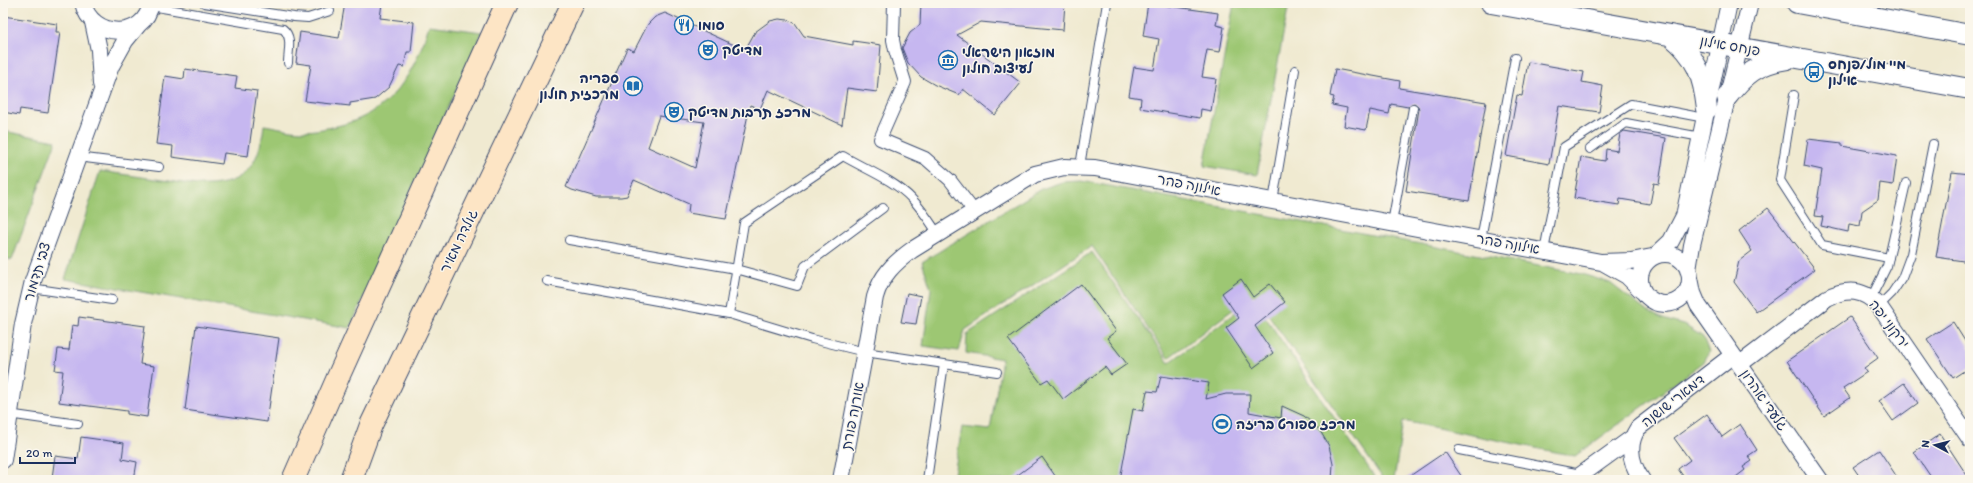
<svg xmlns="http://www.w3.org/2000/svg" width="1973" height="483" viewBox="0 0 1973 483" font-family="Itim,'Playpen Sans Hebrew',sans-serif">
<rect width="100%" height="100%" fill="#fbf7ec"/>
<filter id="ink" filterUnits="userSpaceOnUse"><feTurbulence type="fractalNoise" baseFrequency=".025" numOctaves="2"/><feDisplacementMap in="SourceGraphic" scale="8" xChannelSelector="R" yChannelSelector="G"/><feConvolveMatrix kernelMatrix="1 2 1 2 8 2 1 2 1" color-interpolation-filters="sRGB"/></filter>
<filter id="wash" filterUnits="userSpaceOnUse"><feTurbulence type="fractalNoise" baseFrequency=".012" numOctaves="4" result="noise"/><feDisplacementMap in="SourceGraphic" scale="16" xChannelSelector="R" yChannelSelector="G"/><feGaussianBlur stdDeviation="0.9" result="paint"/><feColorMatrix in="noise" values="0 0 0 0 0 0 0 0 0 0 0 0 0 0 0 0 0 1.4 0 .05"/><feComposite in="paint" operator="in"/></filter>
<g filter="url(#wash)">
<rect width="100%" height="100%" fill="#f0ead1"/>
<path fill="#9dc773" stroke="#5c7b68" d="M 1234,3 L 1289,3 L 1257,175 L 1204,166 Z
M 429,25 L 482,32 L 350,328 L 65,279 L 100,171 L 197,185 C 242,187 259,169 264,125 C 277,127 291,131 304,131 C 315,131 327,128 337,126 C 389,115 415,74 429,25 Z
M 3,131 L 56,141 L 12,260 L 3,258 Z
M 1082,181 L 1582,274 L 1610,283 L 1645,310 L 1663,319 L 1686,326 L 1703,337 L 1709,352 L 1704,362 L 1575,456 L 1403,421 L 1394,480 L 1384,480 L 1254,294 L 1168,358 L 1092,246 L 965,330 L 959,351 L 923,346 L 931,289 L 922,262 L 1041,189 L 1062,182 Z
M 1092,252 L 1169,363 L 1253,299 L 1377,480 L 953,480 L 962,427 L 990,430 L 1002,359 L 966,353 L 967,334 Z"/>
<g id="blocks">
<path fill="#c6b7f0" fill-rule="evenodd" d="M 345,3 L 382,3 L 380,18 L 414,22 L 411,52 L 407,52 L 404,67 L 399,66 L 389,87 L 375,99 L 350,103 L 350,106 L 305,101 L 311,65 L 296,63 L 300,32 L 339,38 Z
M 921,3 L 1065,3 L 1063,30 L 981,22 L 957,35 L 1021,83 L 995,115 L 963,89 L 959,95 L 935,85 L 921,77 L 908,63 L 902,48 L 910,33 L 920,25 Z
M 1148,3 L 1218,13 L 1216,25 L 1224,27 L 1220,52 L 1207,50 L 1202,77 L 1216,79 L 1211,111 L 1201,109 L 1200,118 L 1140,108 L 1141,98 L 1129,96 L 1134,67 L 1154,70 L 1159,39 L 1143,36 Z
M 665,13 L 745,50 L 755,32 L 770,21 L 779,19 L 788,20 L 795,23 L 804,36 L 853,45 L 853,41 L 881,45 L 877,92 L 847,88 L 842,125 L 768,90 L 760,109 L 750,105 L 726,219 L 688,213 L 689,204 L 634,180 L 627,196 L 621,197 L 596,197 L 572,190 L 566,187 L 627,48 L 634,51 L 648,24 L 655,17 ZM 659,116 L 704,122 L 695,168 L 648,147 Z
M 3,16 L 57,24 L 56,32 L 60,32 L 48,113 L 20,109 L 19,115 L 3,112 Z
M 1528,62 L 1584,72 L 1582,82 L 1603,86 L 1599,112 L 1559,106 L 1549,164 L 1506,156 L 1517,95 L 1522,96 Z
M 185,69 L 237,76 L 235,88 L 257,91 L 248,156 L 224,153 L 222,164 L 172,157 L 173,146 L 156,144 L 165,76 L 184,79 Z
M 1335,69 L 1400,81 L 1399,88 L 1486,102 L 1469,201 L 1406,191 L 1419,109 L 1418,106 L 1414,103 L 1408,107 L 1391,104 L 1389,114 L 1370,110 L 1366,130 L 1344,126 L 1347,108 L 1332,105 L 1334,97 L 1330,96 Z
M 1624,131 L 1666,138 L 1659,184 L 1654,183 L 1650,204 L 1620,199 L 1619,205 L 1574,198 L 1581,157 L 1605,161 L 1606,149 L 1617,151 L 1620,134 Z
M 1808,139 L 1842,143 L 1842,146 L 1897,156 L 1893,185 L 1880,183 L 1878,200 L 1862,211 L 1860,226 L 1849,224 L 1848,232 L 1821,226 L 1823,217 L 1815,216 L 1822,170 L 1804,166 Z
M 1952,172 L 1970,174 L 1970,262 L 1936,257 Z
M 1768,208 L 1815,269 L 1756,312 L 1734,282 L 1739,261 L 1752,251 L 1739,231 Z
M 1241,279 L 1253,297 L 1270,284 L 1285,302 L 1255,326 L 1273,353 L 1253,368 L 1226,328 L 1239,318 L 1222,293 Z
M 1081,284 L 1116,331 L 1107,338 L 1127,364 L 1111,375 L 1105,367 L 1063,399 L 1048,379 L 1041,383 L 1008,339 Z
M 907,293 L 921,296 L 916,324 L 901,322 Z
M 79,317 L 145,326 L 140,364 L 154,366 L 147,417 L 127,414 L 127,411 L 59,402 L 63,371 L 55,370 L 58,349 L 69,350 L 72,325 L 78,326 Z
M 1850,317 L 1878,358 L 1864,368 L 1867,372 L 1843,388 L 1850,398 L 1824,416 L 1787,361 Z
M 1953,322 L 1970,349 L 1970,367 L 1953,378 L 1927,339 Z
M 196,326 L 279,338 L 267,422 L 185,410 Z
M 1161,376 L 1209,383 L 1206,399 L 1226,394 L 1250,394 L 1249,412 L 1281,418 L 1282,406 L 1304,416 L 1319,429 L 1329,446 L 1333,464 L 1332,480 L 1120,480 L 1133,409 L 1143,411 L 1147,391 L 1157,392 Z
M 1904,383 L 1918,403 L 1893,421 L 1879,401 Z
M 1707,414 L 1722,437 L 1740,424 L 1757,450 L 1748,456 L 1752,461 L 1743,467 L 1745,470 L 1732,480 L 1686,480 L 1678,469 L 1690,460 L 1674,438 Z
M 1940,434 L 1953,454 L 1970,480 L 1933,480 L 1914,452 Z
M 81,437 L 124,443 L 122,459 L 137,462 L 134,480 L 52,478 L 55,456 L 78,459 Z
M 1879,450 L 1899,480 L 1862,480 L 1853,467 Z
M 1445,452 L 1464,480 L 1404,480 Z
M 1042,457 L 1058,480 L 1011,480 Z"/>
</g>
</g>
<g filter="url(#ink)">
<use href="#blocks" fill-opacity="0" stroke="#3b4b6f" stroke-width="1"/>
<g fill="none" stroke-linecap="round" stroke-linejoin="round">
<defs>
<path id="service" d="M 204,3 L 294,17 L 308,18 L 330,11
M 151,6 L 283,29 C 293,37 288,51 288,63
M 1794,95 L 1780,180 L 1822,245 L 1889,258
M 1590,149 L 1626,123 L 1701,137
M 77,157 L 159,167
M 1080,166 L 1107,3
M 1273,201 L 1295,70
M 1392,223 L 1413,108
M 1481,239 L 1515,58
M 569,240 L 736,269 L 797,286 L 805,266 L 883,208
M 1544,251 L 1564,147 L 1631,104 L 1705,118
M 547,281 L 729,314 L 812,339 L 865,352 L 997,372
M 31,288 L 112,300
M 1871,298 L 1887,266 L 1906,183
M 1879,306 L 1892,293 L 1902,278 L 1911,254 L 1933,144
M 729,314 L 744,223 L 843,156 C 865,169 894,180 912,199 C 922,209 930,222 938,234
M 8,414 L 78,424
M 1459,450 L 1581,474
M 927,480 L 944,364"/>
<path id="pedestrian" d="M 894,3 L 893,40 L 895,50 L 905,82 L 880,139 L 925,158 L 950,180 L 974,211"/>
<path id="minor" d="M 83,3 C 91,39 145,41 151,3
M 93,22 L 99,50 L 101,84
M1640 279a25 25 0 1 1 50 0a25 25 0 1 1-50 0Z
M 1656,255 L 1671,241 L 1684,216 L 1729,3
M 1604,263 L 1627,276 L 1642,291
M 1688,270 L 1692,245 L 1750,3
M 1690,278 L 1693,293 L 1698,305 L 1820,480
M 1740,364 L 1827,298 C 1847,288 1864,289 1879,306 L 1970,439
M 3,460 L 23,324 L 33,281 L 111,66 L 125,41 L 139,24
M 841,480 L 875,297 C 881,276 894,263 912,250 L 1035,174 L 1064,167 L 1095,168 L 1601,262 L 1631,261 L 1652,257
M 1574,480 L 1632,438
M 1642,480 C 1631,464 1626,446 1638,428 L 1733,355"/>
<path id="tertiary" d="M 1491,3 L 1970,89
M 1797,3 L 1970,35
M 1670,35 C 1697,57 1703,75 1707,109
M 1727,97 C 1744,75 1758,63 1787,59"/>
<path id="secondary" d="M 293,480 L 339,375 L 507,3
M 351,480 L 371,425 L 573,3"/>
</defs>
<use href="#service" stroke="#3b4b6f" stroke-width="10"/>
<use href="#pedestrian" stroke="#3b4b6f" stroke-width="14"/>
<use href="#minor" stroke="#3b4b6f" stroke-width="18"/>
<use href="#tertiary" stroke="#3b4b6f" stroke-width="22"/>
<use href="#secondary" stroke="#3b4b6f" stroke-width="24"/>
<use href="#service" stroke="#fff" stroke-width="8"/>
<use href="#pedestrian" stroke="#fff" stroke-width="12"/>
<use href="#minor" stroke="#fff" stroke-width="16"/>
<use href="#tertiary" stroke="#fff" stroke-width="20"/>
<use href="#secondary" stroke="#fde5c5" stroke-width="22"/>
</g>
</g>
<defs>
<symbol id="restaurant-ring" viewBox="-11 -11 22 22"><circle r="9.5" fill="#fbf7ec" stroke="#1f6fb2" stroke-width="1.5"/><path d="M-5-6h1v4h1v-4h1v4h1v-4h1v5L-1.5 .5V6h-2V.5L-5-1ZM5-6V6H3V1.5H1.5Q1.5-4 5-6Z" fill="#1f6fb2"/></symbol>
<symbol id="theatre-ring" viewBox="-11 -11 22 22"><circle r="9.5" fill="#fbf7ec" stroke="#1f6fb2" stroke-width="1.5"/><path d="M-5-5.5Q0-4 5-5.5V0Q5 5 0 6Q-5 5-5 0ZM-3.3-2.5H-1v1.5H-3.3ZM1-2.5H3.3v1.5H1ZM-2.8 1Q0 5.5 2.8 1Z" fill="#1f6fb2"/></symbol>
<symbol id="museum-ring" viewBox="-11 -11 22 22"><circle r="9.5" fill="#fbf7ec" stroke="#1f6fb2" stroke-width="1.5"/><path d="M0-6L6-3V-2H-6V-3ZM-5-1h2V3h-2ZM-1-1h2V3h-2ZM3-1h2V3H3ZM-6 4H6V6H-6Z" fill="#1f6fb2"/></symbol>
<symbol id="bus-ring" viewBox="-11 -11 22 22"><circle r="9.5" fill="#fbf7ec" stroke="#1f6fb2" stroke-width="1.5"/><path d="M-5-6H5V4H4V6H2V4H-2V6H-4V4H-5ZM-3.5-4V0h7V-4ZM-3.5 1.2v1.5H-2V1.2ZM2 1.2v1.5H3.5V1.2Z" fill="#1f6fb2"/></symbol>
<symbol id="library-ring" viewBox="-11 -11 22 22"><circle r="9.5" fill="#fbf7ec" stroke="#1f6fb2" stroke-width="1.5"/><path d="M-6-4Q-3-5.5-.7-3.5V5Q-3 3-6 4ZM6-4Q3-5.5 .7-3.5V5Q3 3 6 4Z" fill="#1f6fb2"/></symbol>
<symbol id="stadium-ring" viewBox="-11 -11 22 22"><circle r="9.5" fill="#fbf7ec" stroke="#1f6fb2" stroke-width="1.5"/><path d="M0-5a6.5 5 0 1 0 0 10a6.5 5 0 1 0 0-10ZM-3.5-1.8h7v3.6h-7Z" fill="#1f6fb2"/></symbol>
</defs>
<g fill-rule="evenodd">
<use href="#restaurant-ring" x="673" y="14" width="22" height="22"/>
<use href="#theatre-ring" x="697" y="39" width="22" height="22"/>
<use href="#museum-ring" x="937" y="49" width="22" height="22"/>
<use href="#bus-ring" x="1803" y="61" width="22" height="22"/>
<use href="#library-ring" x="622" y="75" width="22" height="22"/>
<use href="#theatre-ring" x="663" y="101" width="22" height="22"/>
<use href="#stadium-ring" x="1211" y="413" width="22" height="22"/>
</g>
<g text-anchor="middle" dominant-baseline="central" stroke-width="3" stroke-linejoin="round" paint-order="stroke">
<g font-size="14" font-weight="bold" fill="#1b2f5e" stroke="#fbf7ec" text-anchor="start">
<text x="698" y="25">סומו</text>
<text x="722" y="50">מדיטק</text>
<text x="962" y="52">מוזאון הישראלי<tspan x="962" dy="16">לעיצוב חולון</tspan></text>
<text x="1828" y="64">מיי מול/פנחס<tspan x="1828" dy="16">אילון</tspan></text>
<text x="619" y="78" text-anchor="end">ספריה<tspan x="619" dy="16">מרכזית חולון</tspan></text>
<text x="688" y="112">מרכז תרבות מדיטק</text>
<text x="1236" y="424">מרכז ספורט בריזה</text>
</g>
<g font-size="14" fill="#1b2f5e" stroke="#fbf7ec">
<text transform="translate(1730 46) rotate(10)">פנחס אילון</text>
<text transform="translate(1189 185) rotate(11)">אילונה פהר</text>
<text transform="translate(459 241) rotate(-64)">גולדה מאיר</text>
<text transform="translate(1508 244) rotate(10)">אילונה פהר</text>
<text transform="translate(37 272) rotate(-73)">צבי תדמור</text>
<text transform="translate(1889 324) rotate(53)">ירקוני יפה</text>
<text transform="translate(1764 400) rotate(55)">גלעדי אהרון</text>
<text transform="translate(1673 401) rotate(-38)">דמארי שושנה</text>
<text transform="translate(853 416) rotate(-79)">אורנה פורת</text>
</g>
</g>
<rect width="1973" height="483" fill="none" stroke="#fbf7ec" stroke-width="16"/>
<g transform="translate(1935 445) rotate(277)" stroke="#fbf7ec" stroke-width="3" paint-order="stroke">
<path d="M0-3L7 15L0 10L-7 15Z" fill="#1b2f5e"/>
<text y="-6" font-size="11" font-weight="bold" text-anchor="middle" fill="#1b2f5e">N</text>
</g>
<path d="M20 457v6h55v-6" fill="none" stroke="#1b2f5e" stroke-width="2"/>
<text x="26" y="457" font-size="12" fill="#1b2f5e" stroke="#fbf7ec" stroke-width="3" paint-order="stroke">20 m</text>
</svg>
